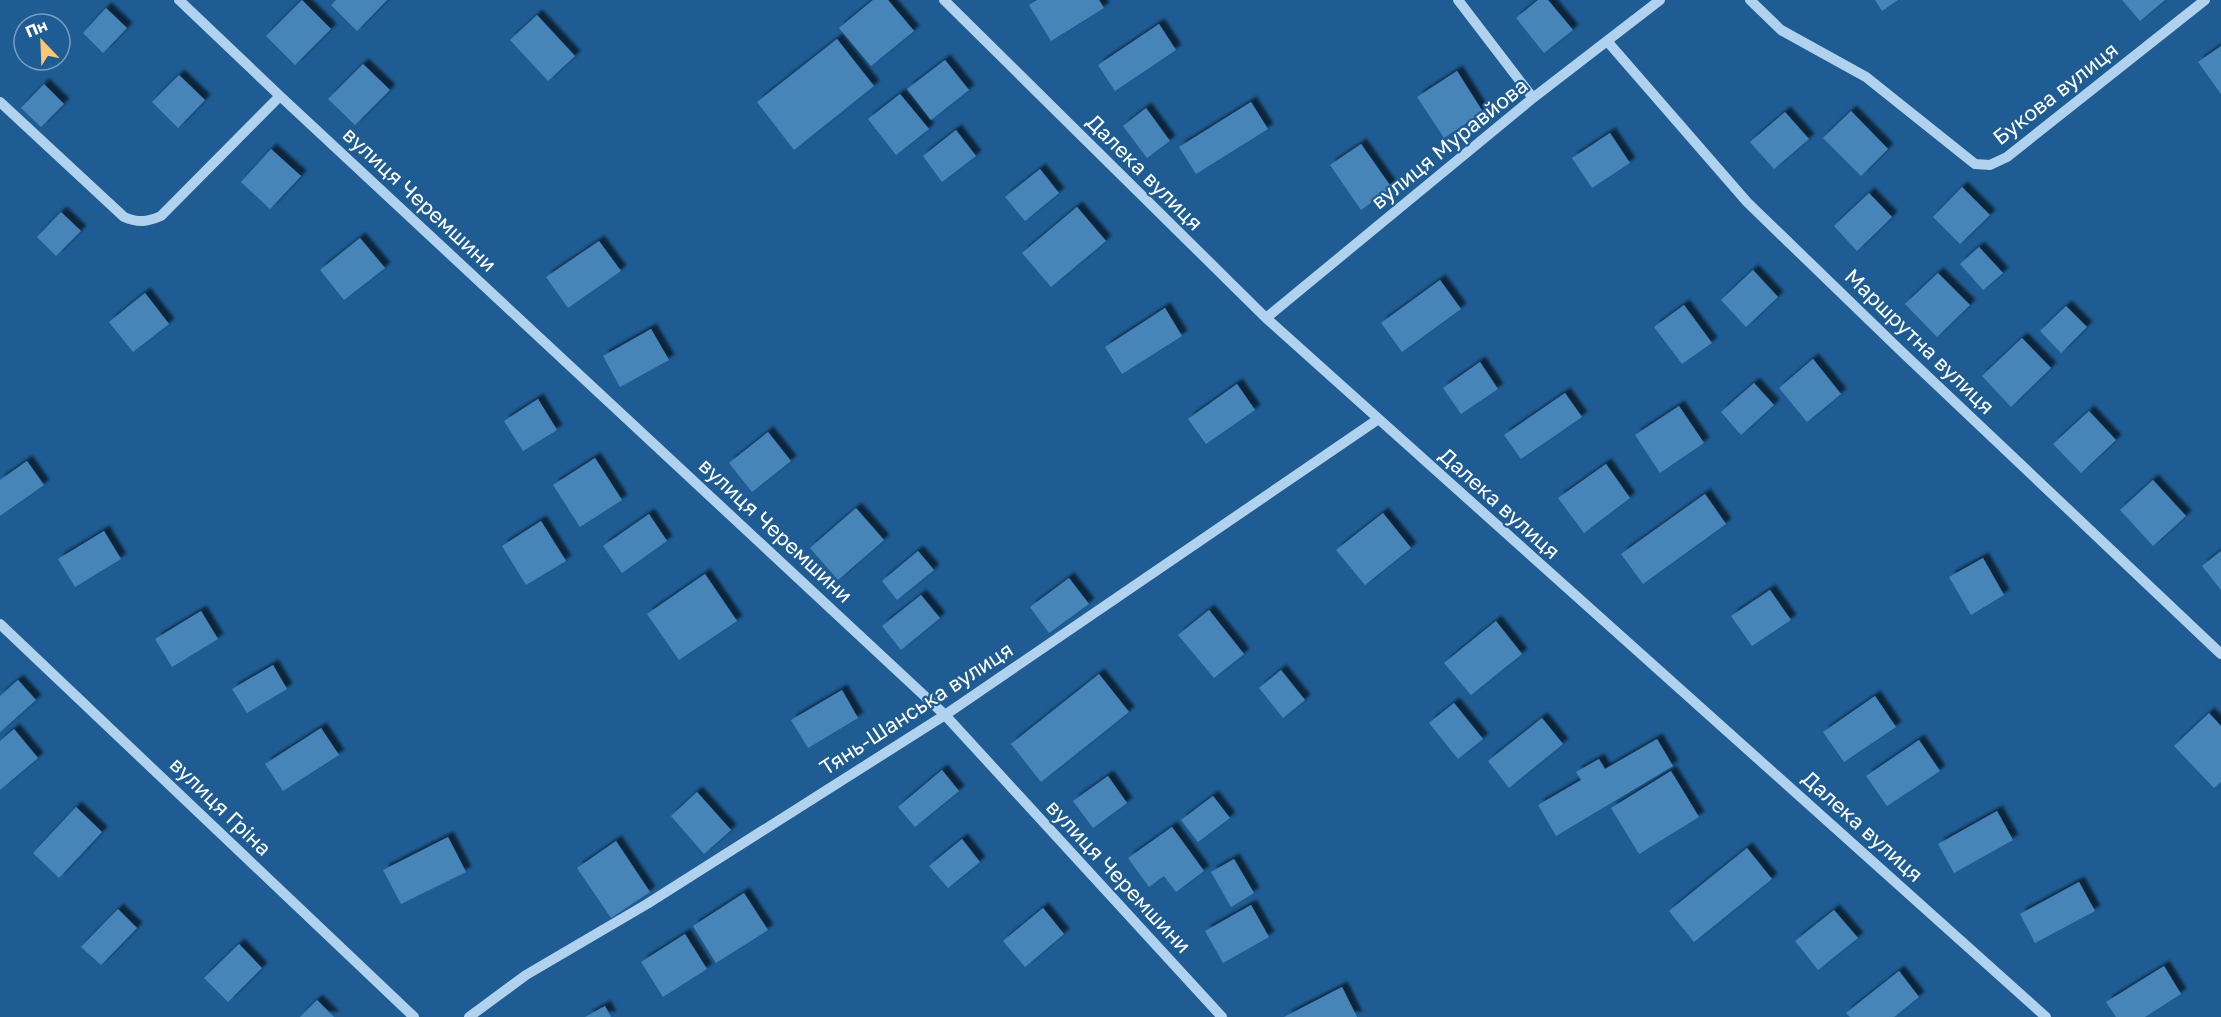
<svg xmlns="http://www.w3.org/2000/svg" width="2221" height="1017" viewBox="0 0 2221 1017" font-family="'Golos Text',sans-serif">
<defs>
<filter id="shadow"><feDropShadow dx="5.5" dy="-5.5" stdDeviation="1.5" flood-color="#0009"/></filter>
</defs>
<rect width="100%" height="100%" fill="#1e5c93"/>
<path fill="#4785b9" filter="url(#shadow)" d="M 302,0 L 331,29 L 295,65 L 266,36 Z
M 336,0 L 387,0 L 357,31 L 331,5 Z
M 873,0 L 888,0 L 914,31 L 871,66 L 839,28 Z
M 1037,0 L 1099,0 L 1104,8 L 1051,41 L 1029,5 Z
M 1538,0 L 1548,0 L 1573,30 L 1544,53 L 1516,18 Z
M 1875,0 L 1898,0 L 1882,11 Z
M 2122,0 L 2165,0 L 2140,21 Z
M 106,8 L 127,28 L 103,53 L 83,33 Z
M 537,15 L 575,56 L 548,81 L 510,40 Z
M 1159,24 L 1176,50 L 1115,91 L 1098,65 Z
M 837,39 L 874,86 L 794,150 L 757,102 Z
M 2221,46 L 2221,94 L 2198,62 Z
M 945,60 L 969,90 L 931,120 L 907,89 Z
M 363,64 L 390,90 L 355,125 L 328,99 Z
M 1457,71 L 1483,112 L 1444,138 L 1417,97 Z
M 179,75 L 205,100 L 178,128 L 152,102 Z
M 44,84 L 64,104 L 41,127 L 21,108 Z
M 900,94 L 929,129 L 896,155 L 868,119 Z
M 1251,102 L 1268,129 L 1196,174 L 1179,147 Z
M 1146,108 L 1170,141 L 1147,158 L 1123,126 Z
M 1851,111 L 1888,149 L 1861,176 L 1823,138 Z
M 1785,112 L 1809,139 L 1774,169 L 1750,142 Z
M 956,130 L 976,156 L 942,182 L 923,156 Z
M 1610,133 L 1630,163 L 1592,188 L 1572,158 Z
M 1361,144 L 1392,188 L 1361,210 L 1330,165 Z
M 271,149 L 301,176 L 270,209 L 241,182 Z
M 1040,169 L 1059,193 L 1025,221 L 1005,197 Z
M 1962,187 L 1990,215 L 1960,244 L 1933,217 Z
M 1869,193 L 1892,217 L 1857,251 L 1834,226 Z
M 1077,207 L 1106,241 L 1051,287 L 1022,253 Z
M 61,212 L 81,231 L 56,256 L 37,237 Z
M 360,238 L 385,268 L 344,300 L 320,270 Z
M 599,241 L 621,271 L 568,308 L 546,277 Z
M 1979,247 L 2003,273 L 1983,290 L 1960,264 Z
M 1753,270 L 1778,297 L 1746,327 L 1721,300 Z
M 1938,273 L 1970,305 L 1937,337 L 1905,304 Z
M 1440,280 L 1461,309 L 1402,352 L 1381,323 Z
M 145,293 L 169,324 L 133,352 L 109,322 Z
M 1684,305 L 1712,343 L 1682,364 L 1654,327 Z
M 2066,306 L 2087,327 L 2061,353 L 2040,331 Z
M 1165,308 L 1182,336 L 1122,374 L 1105,347 Z
M 651,329 L 669,360 L 620,387 L 603,356 Z
M 2022,338 L 2051,368 L 2011,407 L 1982,376 Z
M 1813,359 L 1841,394 L 1807,422 L 1779,388 Z
M 1480,362 L 1498,389 L 1461,414 L 1443,388 Z
M 1754,383 L 1774,405 L 1741,435 L 1721,412 Z
M 1237,384 L 1255,410 L 1206,444 L 1188,419 Z
M 1565,393 L 1582,417 L 1521,459 L 1504,435 Z
M 538,399 L 557,430 L 523,451 L 504,421 Z
M 1679,406 L 1704,443 L 1660,473 L 1635,435 Z
M 2089,411 L 2116,440 L 2081,473 L 2053,444 Z
M 768,432 L 791,461 L 752,492 L 729,463 Z
M 595,458 L 622,500 L 580,527 L 553,485 Z
M 27,461 L 44,485 L 0,516 L 0,480 Z
M 1606,464 L 1630,498 L 1584,533 L 1558,498 Z
M 2153,480 L 2186,516 L 2153,546 L 2120,510 Z
M 1705,494 L 1726,524 L 1643,584 L 1621,554 Z
M 856,508 L 884,540 L 838,580 L 810,548 Z
M 1383,513 L 1411,548 L 1365,585 L 1336,550 Z
M 649,514 L 667,541 L 622,573 L 603,546 Z
M 541,521 L 566,561 L 526,585 L 502,546 Z
M 104,531 L 121,559 L 75,587 L 58,559 Z
M 918,551 L 934,570 L 897,600 L 882,581 Z
M 2221,551 L 2221,590 L 2202,566 Z
M 1983,558 L 2004,595 L 1971,615 L 1949,577 Z
M 705,574 L 737,621 L 679,660 L 647,614 Z
M 1069,578 L 1089,604 L 1049,633 L 1030,607 Z
M 1770,590 L 1791,620 L 1752,646 L 1731,616 Z
M 921,595 L 940,618 L 901,650 L 882,626 Z
M 1209,610 L 1244,654 L 1214,678 L 1178,635 Z
M 201,611 L 218,639 L 172,667 L 155,639 Z
M 1496,621 L 1522,654 L 1471,695 L 1444,663 Z
M 273,665 L 287,689 L 247,713 L 232,689 Z
M 1281,670 L 1305,700 L 1283,718 L 1259,688 Z
M 1099,674 L 1129,712 L 1041,782 L 1011,744 Z
M 18,680 L 36,700 L 0,732 L 0,696 Z
M 842,690 L 858,718 L 808,748 L 791,720 Z
M 1875,696 L 1896,727 L 1844,762 L 1823,732 Z
M 1454,703 L 1483,739 L 1458,759 L 1429,723 Z
M 2209,713 L 2221,726 L 2221,782 L 2214,788 L 2174,746 Z
M 1542,718 L 1563,744 L 1509,788 L 1488,761 Z
M 321,728 L 339,755 L 283,791 L 265,764 Z
M 14,729 L 38,758 L 0,790 L 0,741 Z
M 1657,739 L 1673,766 L 1556,836 L 1538,805 L 1581,780 L 1576,772 L 1599,759 L 1605,769 Z
M 1919,740 L 1940,771 L 1887,806 L 1866,776 Z
M 942,770 L 959,791 L 915,827 L 898,807 Z
M 1671,771 L 1699,817 L 1639,854 L 1611,808 Z
M 1108,776 L 1127,803 L 1093,828 L 1073,801 Z
M 697,792 L 731,830 L 704,854 L 671,816 Z
M 1213,796 L 1230,818 L 1198,842 L 1181,820 Z
M 76,807 L 102,832 L 59,878 L 33,853 Z
M 1997,811 L 2013,840 L 1954,873 L 1938,844 Z
M 1172,827 L 1204,871 L 1176,892 L 1164,876 L 1149,887 L 1128,858 Z
M 448,837 L 466,872 L 401,904 L 383,870 Z
M 962,839 L 980,862 L 948,888 L 929,866 Z
M 616,841 L 650,892 L 611,918 L 577,868 Z
M 1747,848 L 1772,879 L 1694,942 L 1669,911 Z
M 1234,859 L 1254,893 L 1231,907 L 1211,872 Z
M 2079,882 L 2095,911 L 2035,943 L 2020,914 Z
M 744,893 L 768,930 L 716,963 L 693,926 Z
M 1251,905 L 1269,937 L 1223,963 L 1205,931 Z
M 1043,908 L 1064,934 L 1025,967 L 1003,941 Z
M 118,909 L 137,928 L 101,965 L 81,947 Z
M 1834,910 L 1858,938 L 1818,970 L 1795,941 Z
M 685,934 L 707,969 L 663,997 L 641,962 Z
M 239,944 L 262,968 L 228,1002 L 204,978 Z
M 2164,966 L 2181,994 L 2145,1017 L 2116,1017 L 2106,1002 Z
M 1899,971 L 1919,997 L 1894,1017 L 1850,1017 L 1846,1013 Z
M 1342,987 L 1357,1017 L 1284,1017 Z
M 317,1000 L 334,1017 L 300,1017 Z
M 605,1006 L 611,1017 L 585,1017 Z"/>
<g fill="none" stroke-linecap="round" stroke-linejoin="round">
<path stroke="#b0d2ee" stroke-width="10" d="M 179,0 L 280,96 L 945,715 L 1222,1017
M 944,0 L 1266,318 L 2046,1017
M 1458,0 L 1533,98
M 1750,0 L 1781,30 L 1866,77 L 1975,164 L 1990,165 L 2007,157 L 2205,0
M 1607,41 L 1747,202 L 1901,351 L 2221,654
M 0,102 L 124,217 C 138,223 147,222 161,216 L 280,96
M 1266,318 L 1533,98 L 1660,0
M 0,624 L 414,1017
M 469,1017 L 526,975 L 647,904 L 945,715 L 1377,420"/>
</g>
<g text-anchor="middle" dominant-baseline="central" stroke-width="4.5" stroke-linejoin="round" paint-order="stroke">
<g font-size="21" fill="#fff" stroke="#1e5c93">
<text transform="translate(2055 93) rotate(-38)">Букова вулиця</text>
<text transform="translate(1449 143) rotate(-39)">вулиця Муравйова</text>
<text transform="translate(1145 172) rotate(45)">Далека вулиця</text>
<text transform="translate(420 199) rotate(43)">вулиця Черемшини</text>
<text transform="translate(1920 341) rotate(44)">Маршрутна вулиця</text>
<text transform="translate(1500 503) rotate(42)">Далека вулиця</text>
<text transform="translate(776 530) rotate(43)">вулиця Черемшини</text>
<text transform="translate(916 708) rotate(-33)">Тянь-Шанська вулиця</text>
<text transform="translate(221 806) rotate(44)">вулиця Гріна</text>
<text transform="translate(1863 826) rotate(42)">Далека вулиця</text>
<text transform="translate(1119 876) rotate(47)">вулиця Черемшини</text>
</g>
</g>
<g transform="translate(42 42) rotate(337)"><circle r="28" fill="#1e5c93" stroke="#789dbe" stroke-width="1.5"/>
<path d="M0-4.5L10 22L0 15L-10 22Z" fill="#fcc770"/>
<text y="-9" font-size="16" font-weight="bold" text-anchor="middle" fill="#ffffff">Пн</text>
</g>
</svg>
